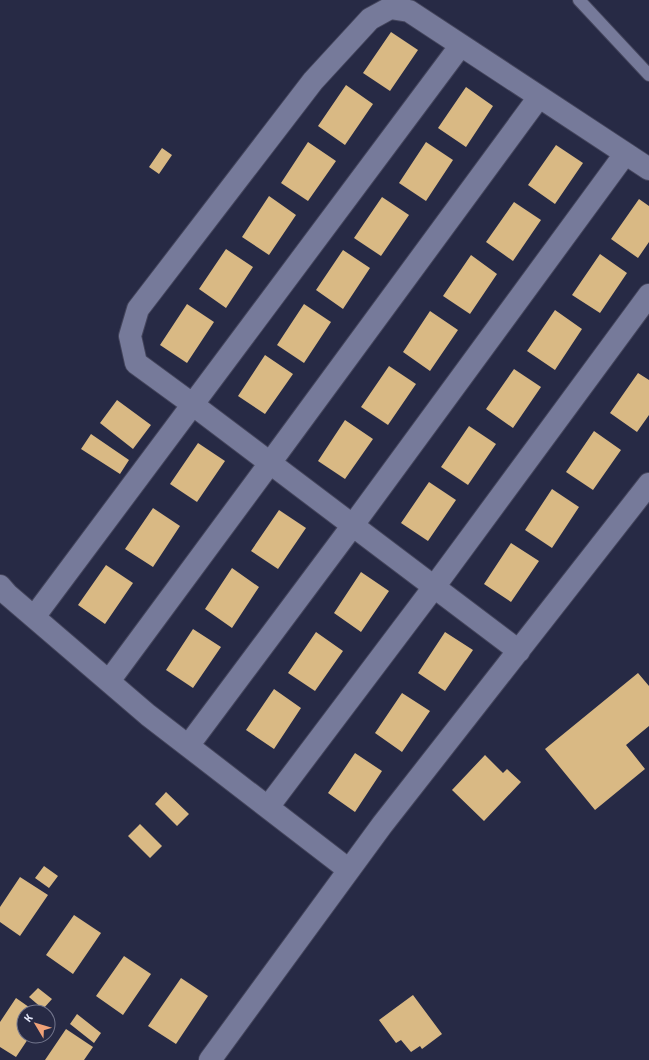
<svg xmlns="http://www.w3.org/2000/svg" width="649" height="1060" viewBox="0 0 649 1060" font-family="'Titillium Web',sans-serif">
<rect width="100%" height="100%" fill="#272a45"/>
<path fill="#d9b984" d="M 391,32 L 418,50 L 390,91 L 363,73 Z
M 346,85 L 373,104 L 345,145 L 318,126 Z
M 466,87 L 493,106 L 466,147 L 438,128 Z
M 308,142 L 336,161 L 308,201 L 281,183 Z
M 426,142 L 453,160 L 426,201 L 399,183 Z
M 556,145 L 583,163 L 555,204 L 528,185 Z
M 162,148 L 172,155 L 159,174 L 149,167 Z
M 269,196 L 296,215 L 269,255 L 242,237 Z
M 382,197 L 409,215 L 381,256 L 354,238 Z
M 639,199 L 649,206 L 649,242 L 638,258 L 611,239 Z
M 514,202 L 541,220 L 513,261 L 486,242 Z
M 226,249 L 253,267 L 226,308 L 199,289 Z
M 343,250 L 370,268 L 343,309 L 316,290 Z
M 600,254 L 627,273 L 600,313 L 572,295 Z
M 471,255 L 497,274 L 470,314 L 443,296 Z
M 187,304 L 214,322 L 187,363 L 160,345 Z
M 304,304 L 331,322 L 304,363 L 277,345 Z
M 555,310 L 582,329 L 555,370 L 527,351 Z
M 430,311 L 458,330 L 430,371 L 403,352 Z
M 265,355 L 293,374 L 265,414 L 238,396 Z
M 389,366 L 416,384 L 388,425 L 361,407 Z
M 514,369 L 541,387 L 513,428 L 486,409 Z
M 638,373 L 649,380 L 649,415 L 637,432 L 610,413 Z
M 117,400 L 151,425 L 133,449 L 100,423 Z
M 345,420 L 373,439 L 345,479 L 318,461 Z
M 469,426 L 496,444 L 468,485 L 441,467 Z
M 594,431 L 621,450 L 593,490 L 566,472 Z
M 91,434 L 129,460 L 120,474 L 81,449 Z
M 198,443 L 225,461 L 197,502 L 170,484 Z
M 429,482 L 456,500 L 428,541 L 401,523 Z
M 552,489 L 579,507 L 552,548 L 525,530 Z
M 153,508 L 180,526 L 153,567 L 125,549 Z
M 279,510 L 306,528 L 278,569 L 251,551 Z
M 511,543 L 539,561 L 511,602 L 484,584 Z
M 106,565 L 133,583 L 105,624 L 78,605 Z
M 232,568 L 259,587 L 232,628 L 205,609 Z
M 361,572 L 389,591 L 361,632 L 334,613 Z
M 193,629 L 221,647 L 193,688 L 166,670 Z
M 316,632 L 343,651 L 315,691 L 288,673 Z
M 445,632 L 473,650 L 445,691 L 418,673 Z
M 638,673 L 649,686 L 649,726 L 626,745 L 645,769 L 595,810 L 545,749 Z
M 274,689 L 301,708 L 274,749 L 246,730 Z
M 402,693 L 430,711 L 402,752 L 375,733 Z
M 355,753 L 382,771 L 355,812 L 328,793 Z
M 485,755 L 503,773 L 507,769 L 521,782 L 484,821 L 452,790 Z
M 166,792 L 189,814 L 177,826 L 155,804 Z
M 140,824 L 162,846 L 150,858 L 128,836 Z
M 44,866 L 58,876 L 49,888 L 35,878 Z
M 20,877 L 48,895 L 20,936 L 0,922 L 0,907 Z
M 74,915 L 101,933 L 73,974 L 46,955 Z
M 124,956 L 151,974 L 123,1015 L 96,996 Z
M 181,978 L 208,996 L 176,1044 L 148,1026 Z
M 38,988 L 52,999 L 43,1009 L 29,997 Z
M 413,995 L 442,1034 L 422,1049 L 420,1046 L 411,1052 L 401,1040 L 396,1043 L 379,1020 Z
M 16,998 L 36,1012 L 24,1012 L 24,1036 L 30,1036 L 16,1057 L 0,1047 L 0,1022 Z
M 77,1014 L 101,1033 L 94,1043 L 70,1024 Z
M 66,1029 L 93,1047 L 84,1060 L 45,1060 Z"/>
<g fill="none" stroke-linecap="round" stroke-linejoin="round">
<defs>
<path id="service" d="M 579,0 L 649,75"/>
<path id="minor" d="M 0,586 L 7,594 L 148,715 L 349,870
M 34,617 L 461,45
M 519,651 L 192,404 L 136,363 L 130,336 L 138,309 L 313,81 L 370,19 L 390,8 L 409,11 L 649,169
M 109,681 L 270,463 L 539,97
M 188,746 L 353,525 L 625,154
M 268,807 L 434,587 L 649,295
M 210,1060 L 382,825 L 649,484"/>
</defs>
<use href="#service" stroke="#44455c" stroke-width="14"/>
<use href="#minor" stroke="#44455c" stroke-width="24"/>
<use href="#service" stroke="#767a9a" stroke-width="12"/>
<use href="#minor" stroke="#767a9a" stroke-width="22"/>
</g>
<g transform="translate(36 1024) rotate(308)"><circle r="19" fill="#272a45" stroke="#73768d"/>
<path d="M0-3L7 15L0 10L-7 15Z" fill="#f0a278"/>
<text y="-6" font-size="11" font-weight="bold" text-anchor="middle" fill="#e5e8f9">K</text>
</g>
</svg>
